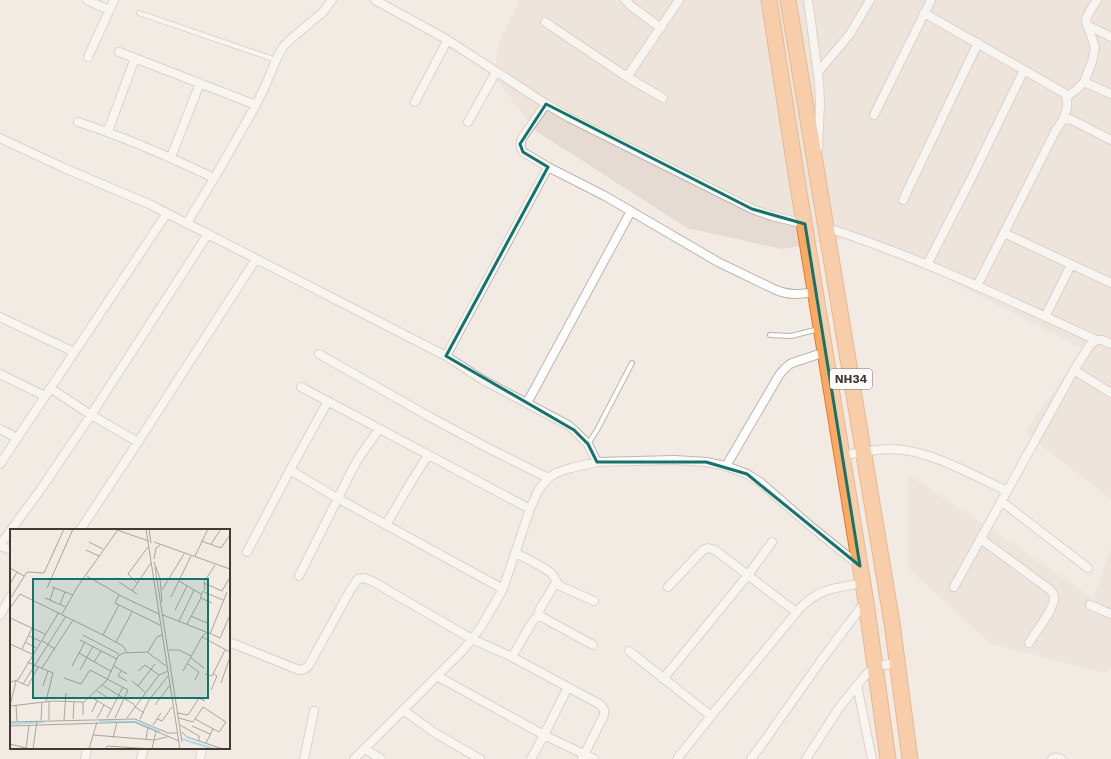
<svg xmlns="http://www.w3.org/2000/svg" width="1111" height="759" viewBox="0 0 1111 759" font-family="'Work Sans',sans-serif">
<rect width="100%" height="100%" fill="#f2ebe4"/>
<path fill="#e6dbd2" d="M 520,0 L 1111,0 L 1111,499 L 1024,432 L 1085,350 L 863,236 L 782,249 L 687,228 L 536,131 L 494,76 L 499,42 Z
M 909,475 L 1093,598 L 1111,549 L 1111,668 L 1105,673 L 991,644 L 907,567 Z"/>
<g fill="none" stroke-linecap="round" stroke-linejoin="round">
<defs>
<path id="lane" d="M 139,13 L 276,60
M 770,335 L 791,336 L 819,329
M 588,444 L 597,430 L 632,363"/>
<path id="street" d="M 87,0 L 109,10
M 375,0 L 446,39 L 546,104 L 568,117 L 752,209 L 772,216 L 805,224
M 625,0 L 631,6 L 661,28
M 808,0 L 819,82 L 820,103 L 818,148
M 924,13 L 1024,70 L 1064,93 L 1067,97 L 1067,108 L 1063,120
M 545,22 L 627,77 L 663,98
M 1087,25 L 1111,37
M 119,52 L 256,105
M 88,57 L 114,0
M 818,72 L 850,34 L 870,0
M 627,77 L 679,0
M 1084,82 L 1111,94
M 1067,97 L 1077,89 L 1084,82 L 1092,62 L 1095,47 L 1086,21 C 1087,13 1093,7 1097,0
M 415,102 L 447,41
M 546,104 L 522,138 C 520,144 520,147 523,152 L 548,167 L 605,196 L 718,262 L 776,290 C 792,296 800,294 816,292
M 874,115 L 931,0
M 78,122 C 125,137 170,157 214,178
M 468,122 L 496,72
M 108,131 L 135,58
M 0,138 L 64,168 L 151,205 L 446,356 L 483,380 L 568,425 L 574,430 L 588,444 L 597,462
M 171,157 L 200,83
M 903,200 L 978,43
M 187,223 L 219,170 L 256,105 L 266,84 L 276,60 L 283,47 L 292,38 L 323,12 L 332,0
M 825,227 C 918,257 1007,299 1096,340
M 1004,233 L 1111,283
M 927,265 L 972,177 L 1024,70
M 977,286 L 1056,130 L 1063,120 L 1070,119 L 1076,122 L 1111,140
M 0,317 L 74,352
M 1045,317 L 1071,265
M 319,354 L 430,417 L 486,447 L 548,478
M 446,356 L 548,167
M 1074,370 L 1090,345 L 1096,340 L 1102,340 L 1111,344
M 0,374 L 45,396
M 301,387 L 530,509
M 50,388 L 91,415 L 138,442
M 527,403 L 631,211
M 0,429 L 17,438
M 842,456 C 859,452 877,449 894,449 C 929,450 975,476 1007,491
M 0,464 L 167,213
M 726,466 L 778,377 C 782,371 786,366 792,363 L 825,352
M 290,470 L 337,498 L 503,589
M 1001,501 L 1088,568
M 386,525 L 408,487 L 428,455
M 80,530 L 138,442 L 256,259
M 981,539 L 1049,589 C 1052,592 1055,595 1054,599 C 1054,609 1034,634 1029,643
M 0,545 L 41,489 L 91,415 L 208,234
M 0,546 L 11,550
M 247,552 L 290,470 L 328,401
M 516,553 C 525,558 544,567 551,573 C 555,577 556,582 560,586 L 594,601
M 299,576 L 353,468 L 360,456 L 379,429
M 556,582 L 540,609 L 539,611 L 540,616 L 593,645
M 668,587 L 703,550 L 708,548 L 715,550 L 796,612
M 954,587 L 1074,370 L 1111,393
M 1090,605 L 1111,614
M 0,615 L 11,596
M 229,642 L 299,670 L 305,669 L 309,665 L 351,589 L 358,579 L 364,578 L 372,581 L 472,639 L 512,657 L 601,705 L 604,710 L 604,715 L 582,759
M 629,651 L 711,716
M 512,657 L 531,624 L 539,614
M 437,676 L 544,735 L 594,759
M 663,679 L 748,575 L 772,542
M 857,685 L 872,759
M 403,710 L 435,733 L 480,759
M 365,749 L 381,759
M 85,759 L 87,748
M 141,759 L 144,748
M 200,759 L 202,748
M 304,759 L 314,711
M 354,759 L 464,649 L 481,627 L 503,589 L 530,509 L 538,491 L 548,478 L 556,473 L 571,468 L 597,462 L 675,460 L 706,462 L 726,466 L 747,474 L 760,482 L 808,524 L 860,566
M 531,759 L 544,735 L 568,687
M 677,759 L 711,716 L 800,608 C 820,588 836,588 863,583
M 751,759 L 760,747 L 820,662 L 865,602
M 806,759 L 839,708 L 863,678 L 875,666 L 897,663
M 1052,759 C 1054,757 1058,757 1061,759"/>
<path id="highway" d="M 769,0 L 797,180 L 866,602 L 888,759
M 788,0 L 892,623 L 910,759"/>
</defs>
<use href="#lane" stroke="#c0b3aa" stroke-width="6"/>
<use href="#street" stroke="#c0b3aa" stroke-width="10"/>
<use href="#highway" stroke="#dc7a34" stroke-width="17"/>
<use href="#lane" stroke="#fff" stroke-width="4"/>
<use href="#street" stroke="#fff" stroke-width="8"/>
<use href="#highway" stroke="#fda964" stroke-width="15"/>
</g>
<path d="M0 0H1111V759H0ZM 546,104 L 752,209 L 805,224 L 860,566 L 747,474 L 706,462 L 597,462 L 588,444 L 574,430 L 446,356 L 548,167 L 523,152 L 520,144 Z" fill="#f2ebe4" fill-opacity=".55" fill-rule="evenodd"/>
<path fill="none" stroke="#0f766e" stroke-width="3" stroke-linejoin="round" d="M 546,104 L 752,209 L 805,224 L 860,566 L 747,474 L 706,462 L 597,462 L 588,444 L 574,430 L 446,356 L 548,167 L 523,152 L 520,144 Z"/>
<g text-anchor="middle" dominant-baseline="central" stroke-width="3" stroke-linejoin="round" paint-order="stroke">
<rect fill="#fff" stroke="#7c7571" stroke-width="1" x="830" y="369" width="42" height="20" rx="3"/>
<g font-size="12" font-weight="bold" fill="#443a34">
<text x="851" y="379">NH34</text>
</g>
</g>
<g transform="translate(10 529)">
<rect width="220" height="220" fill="#f2ebe4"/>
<path fill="none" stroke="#a0e0ef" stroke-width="2" d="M 89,192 L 127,193 L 150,203M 0,195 L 33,193M 172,210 L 204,220"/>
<path fill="none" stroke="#aca49e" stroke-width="1" d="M 104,0 L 139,12M 136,0 L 170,220M 139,0 L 141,14M 191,12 L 211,19 L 220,6M 79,13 L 93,20M 144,13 L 220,40M 201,15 L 211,0M 76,21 L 89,27M 185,27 L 198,0M 144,30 L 146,19 L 150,16M 144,33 L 150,49 L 152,73M 145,38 L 172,213M 0,39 L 14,47M 77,47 L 113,68 L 149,85M 169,52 L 191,65 L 191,69M 109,53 L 127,65M 127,54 L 118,45 L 138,18M 194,54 L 212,62 L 220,48M 0,55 L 7,43M 42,58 L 63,66M 37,59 L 63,0M 152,61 L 174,25M 122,62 L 141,34M 194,63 L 213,71M 191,65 L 195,60 L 194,53 L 205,36M 109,66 L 105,74 L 150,96M 161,68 L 181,27M 35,69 L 56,78M 0,70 L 17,43 L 34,44 L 54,0M 40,71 L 44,59M 50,75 L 55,63M 0,79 L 10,65 L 93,106 L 113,117 L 117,123M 165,81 L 177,57M 52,85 L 68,57 L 107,2M 153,86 L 196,103M 181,87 L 199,95M 0,89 L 35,105M 169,92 L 184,61M 177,95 L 191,69 L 202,74M 200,105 L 217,63M 73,106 L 109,125M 93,106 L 109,76M 19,107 L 30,112M 192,108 L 197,103 L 210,109 L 220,86M 31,111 L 45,120M 70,111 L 107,130M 15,113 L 26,119M 106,113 L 122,83M 0,115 L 22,125M 12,120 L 22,99M 159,121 L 169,121 L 181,127M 138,123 L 147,108 L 152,106M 69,124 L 102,143M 181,129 L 194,139M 17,133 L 43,144 L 36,172M 84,133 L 91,122M 178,135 L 189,143 L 185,151M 62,137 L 75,113M 104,137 L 117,145M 32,139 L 63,91M 70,141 L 83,117M 111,142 L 108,147 L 117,152M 128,142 L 135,136 L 149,146M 173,142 L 192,108 L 220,123M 195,145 L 202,147 L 215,121M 54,149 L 71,155 L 80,141 L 118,161 L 105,189M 7,152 L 18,157 L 28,138M 122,152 L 135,163M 0,153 L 8,151 L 49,83M 211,154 L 220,128M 13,155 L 56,87M 92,156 L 125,176M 33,157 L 38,142M 128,157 L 145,135M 201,161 L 207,147 L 203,144M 87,162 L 100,170M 81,168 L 101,180M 6,176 L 7,193M 145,176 L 160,156M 0,177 L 43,172 L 74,173 L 97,151 L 108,127 L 113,124 L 137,123 L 156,137M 124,177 L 134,184M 82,183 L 87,172M 168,184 L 178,186 L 189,169 L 195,172M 73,186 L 73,173M 87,189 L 94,176M 97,189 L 113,158M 117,189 L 149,146 L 158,142M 169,189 L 183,193 L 193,178 L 216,193 L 209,203 L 185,190M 63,190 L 64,173M 130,190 L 139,171 L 158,147M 147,190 L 152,192 L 162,178M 31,191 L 32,173M 39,191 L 39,172M 54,191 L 56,164M 0,193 L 125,190 L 158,204 L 167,204M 0,193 L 0,177 L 6,152M 143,196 L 151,184M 170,196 L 189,207 L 189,212M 0,197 L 124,193 L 169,212M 182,197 L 200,205M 172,203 L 177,208 L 213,220M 83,206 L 144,211 L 157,208M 103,209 L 107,193M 136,210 L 138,198M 196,214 L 203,200M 0,215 L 16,219M 16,220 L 19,196M 23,220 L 27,192M 79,220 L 87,193M 95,220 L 97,217 L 143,220M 142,220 L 146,202"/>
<path fill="#0f766e" fill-opacity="0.15" stroke="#0f766e" stroke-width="2" d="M 23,50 L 198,50 L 198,169 L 23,169 Z"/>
<rect width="220" height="220" fill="none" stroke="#443a34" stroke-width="2"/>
</g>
</svg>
